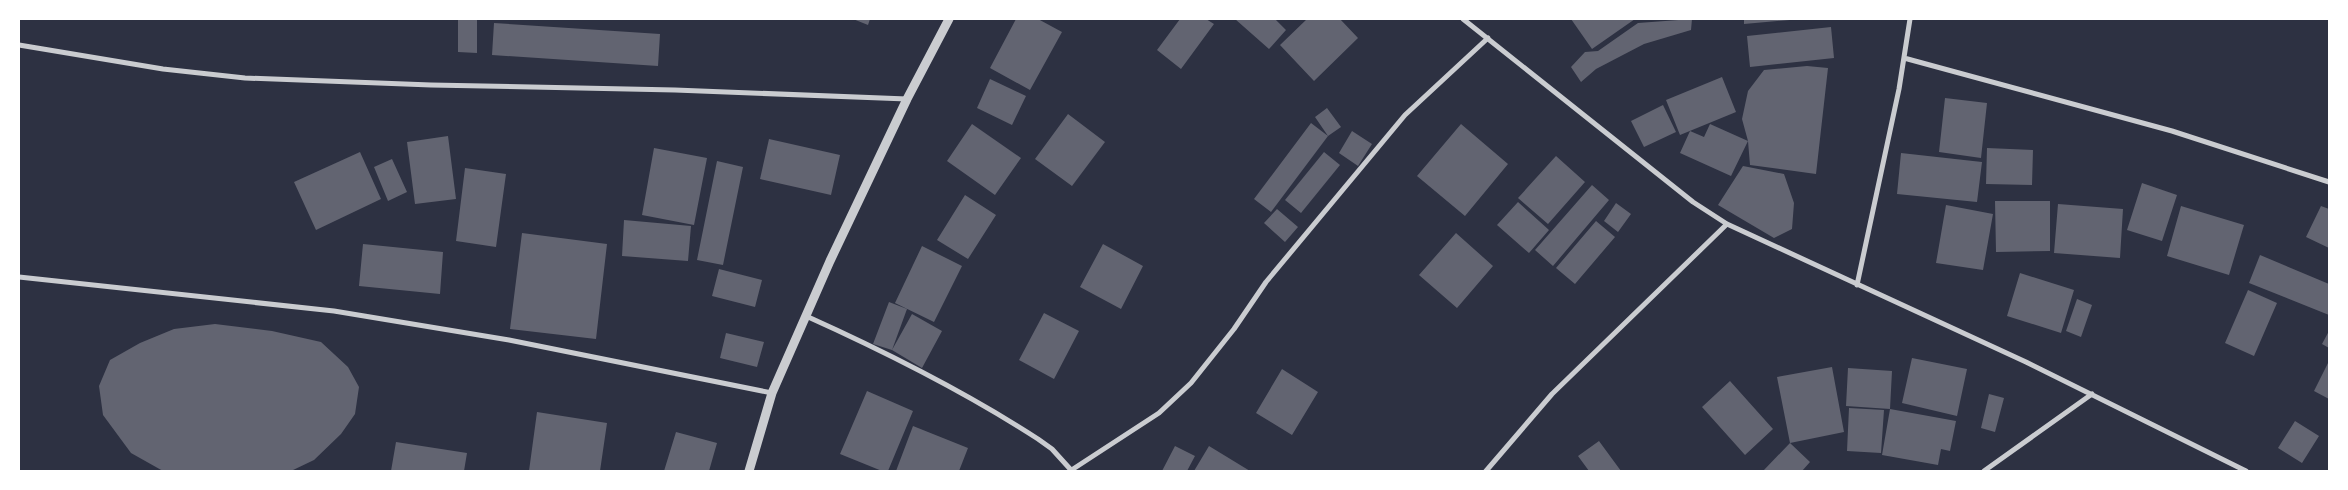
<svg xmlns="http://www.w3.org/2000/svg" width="2348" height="490" viewBox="0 0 2348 490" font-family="'Source Sans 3',sans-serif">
<rect width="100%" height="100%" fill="#2d3142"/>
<path fill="#626471" d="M 458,19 L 477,19 L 477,53 L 458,52 Z
M 853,19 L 870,19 L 868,25 Z
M 1016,19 L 1038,19 L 1062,32 L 1030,90 L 990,68 Z
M 1180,19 L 1206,19 L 1214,24 L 1181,69 L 1157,50 Z
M 1235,19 L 1275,19 L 1286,30 L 1269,49 Z
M 1307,19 L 1340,19 L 1358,38 L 1314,81 L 1280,45 Z
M 1571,19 L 1635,19 L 1592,49 Z
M 1692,19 L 1691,30 L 1644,44 L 1596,69 L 1581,82 L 1571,67 L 1585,52 L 1598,51 L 1638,23 Z
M 1744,19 L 1790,19 L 1790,20 L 1744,24 Z
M 494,23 L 660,34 L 658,66 L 492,55 Z
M 1831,27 L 1834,58 L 1750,67 L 1747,36 Z
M 1807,66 L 1828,68 L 1816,174 L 1750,165 L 1748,141 L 1742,119 L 1748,91 L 1764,70 Z
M 1722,77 L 1736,112 L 1680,135 L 1666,100 Z
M 990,79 L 1026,96 L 1012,125 L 977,108 Z
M 1945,98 L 1987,103 L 1981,158 L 1939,152 Z
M 1663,105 L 1676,132 L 1644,147 L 1631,121 Z
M 1327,108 L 1341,127 L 1328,136 L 1315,117 Z
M 1068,114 L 1105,142 L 1072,186 L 1035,159 Z
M 1311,123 L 1328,136 L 1271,212 L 1254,199 Z
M 972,124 L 1021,158 L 995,195 L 947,161 Z
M 1461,124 L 1508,164 L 1465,216 L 1417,176 Z
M 1710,124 L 1748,141 L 1731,176 L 1680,153 L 1690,131 L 1704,137 Z
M 1352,131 L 1372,144 L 1358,166 L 1339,153 Z
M 448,136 L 456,199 L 415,204 L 407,142 Z
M 769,139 L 840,155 L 831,195 L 760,179 Z
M 654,148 L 707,158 L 694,225 L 642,215 Z
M 1987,148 L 2033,150 L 2032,185 L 1986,184 Z
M 360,152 L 381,199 L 316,230 L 294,182 Z
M 1324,152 L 1340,165 L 1301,213 L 1285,200 Z
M 1901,153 L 1982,162 L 1977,202 L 1897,194 Z
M 1556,156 L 1585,182 L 1548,224 L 1518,198 Z
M 392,159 L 407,192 L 388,201 L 374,167 Z
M 717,161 L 743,167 L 723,265 L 697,260 Z
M 1743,166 L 1784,174 L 1794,203 L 1792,229 L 1774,238 L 1718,205 Z
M 465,168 L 506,174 L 496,247 L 456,241 Z
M 2142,183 L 2177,195 L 2162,241 L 2127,230 Z
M 1592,185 L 1609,200 L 1553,266 L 1535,250 Z
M 965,195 L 996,215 L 968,259 L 937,240 Z
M 1995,201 L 2050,201 L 2050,251 L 1996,252 Z
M 1518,202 L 1549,230 L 1529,253 L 1497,225 Z
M 1616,203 L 1631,214 L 1618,232 L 1604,221 Z
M 2058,204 L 2123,209 L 2120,258 L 2054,253 Z
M 1946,205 L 1993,214 L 1983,270 L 1936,263 Z
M 2181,206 L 2244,225 L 2229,275 L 2167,256 Z
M 2321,206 L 2329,209 L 2329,248 L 2306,237 Z
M 1277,209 L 1298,227 L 1285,242 L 1264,223 Z
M 624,220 L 691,226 L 688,261 L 622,256 Z
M 1596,221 L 1615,237 L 1575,284 L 1556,268 Z
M 522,233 L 607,244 L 596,339 L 510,329 Z
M 1456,233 L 1493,266 L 1457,308 L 1419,275 Z
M 363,244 L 443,252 L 440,294 L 359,286 Z
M 1103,244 L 1143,266 L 1121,309 L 1080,287 Z
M 922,246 L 962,266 L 934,322 L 895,303 Z
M 2260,255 L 2329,284 L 2329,315 L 2249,283 Z
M 719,269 L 762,280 L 755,307 L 712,296 Z
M 2020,273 L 2074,290 L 2061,333 L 2007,316 Z
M 2248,290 L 2277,303 L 2254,356 L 2225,343 Z
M 2077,299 L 2092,305 L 2081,337 L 2066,331 Z
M 889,302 L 907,309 L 892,350 L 873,344 Z
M 1044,313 L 1079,331 L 1054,379 L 1019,360 Z
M 912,314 L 942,331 L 922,368 L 892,350 Z
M 215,324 L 272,331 L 321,342 L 348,367 L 359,387 L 355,414 L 341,434 L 314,460 L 291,471 L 163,471 L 131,453 L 103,415 L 99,386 L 110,360 L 140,343 L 174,329 Z
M 2329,331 L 2329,348 L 2322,344 Z
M 726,333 L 764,342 L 757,367 L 720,358 Z
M 1912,358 L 1967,369 L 1957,416 L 1902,403 Z
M 2329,361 L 2329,399 L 2314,391 Z
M 1832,367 L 1844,432 L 1790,443 L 1777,377 Z
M 1848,368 L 1892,371 L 1890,409 L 1846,406 Z
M 1282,369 L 1318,392 L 1292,435 L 1256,413 Z
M 1730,381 L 1773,429 L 1745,455 L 1702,407 Z
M 867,391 L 913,411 L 888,471 L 882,471 L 840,454 Z
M 1989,394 L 2004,398 L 1995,432 L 1981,428 Z
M 1849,408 L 1884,410 L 1881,453 L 1847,451 Z
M 1890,409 L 1956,421 L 1950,451 L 1941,449 L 1938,465 L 1882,455 Z
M 537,412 L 607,423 L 600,471 L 529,471 Z
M 2295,421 L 2319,436 L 2302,463 L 2278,448 Z
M 913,426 L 968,448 L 959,471 L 896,471 Z
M 676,432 L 717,443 L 709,471 L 664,471 Z
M 1599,441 L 1621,471 L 1589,471 L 1578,456 Z
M 396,442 L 467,453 L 464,471 L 391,471 Z
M 1790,443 L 1810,462 L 1802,471 L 1763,471 Z
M 1175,446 L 1195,456 L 1187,471 L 1162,471 Z
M 1209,446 L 1250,471 L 1194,471 Z"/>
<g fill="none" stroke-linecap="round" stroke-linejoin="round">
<path stroke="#caccd0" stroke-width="5" d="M 1463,19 L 1693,202 L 1727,224 L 2026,362 L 2246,471
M 19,45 L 163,69 L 245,78 L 431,85 L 675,90 L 907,99
M 1904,58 L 2172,131 L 2329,182
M 19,277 L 334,311 L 509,340 L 772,393
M 1857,285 L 1899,89 L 1910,19
M 806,316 C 886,352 964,391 1038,439 L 1052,449 L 1071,470
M 1070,471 L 1159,413 L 1191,383 L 1234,329 L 1266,282 L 1405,115 L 1488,38
M 1486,471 L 1552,394 L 1727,224
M 1984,471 L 2092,394"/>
<path stroke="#caccd0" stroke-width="9" d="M 749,471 L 772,393 L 830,261 L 907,99 L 949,19"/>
</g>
<rect width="2348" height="490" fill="none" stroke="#ffffff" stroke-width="40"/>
</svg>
